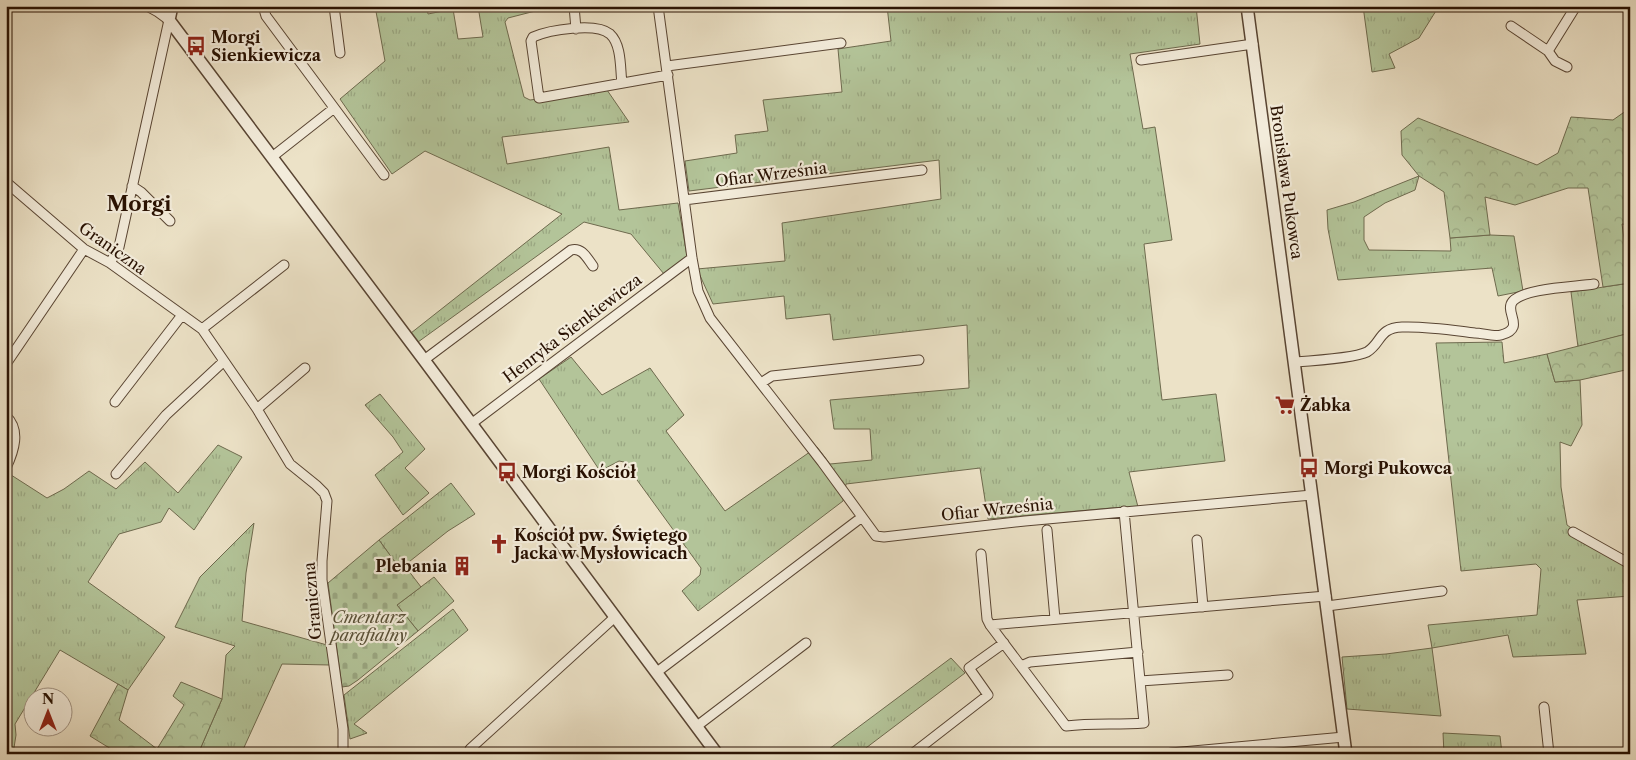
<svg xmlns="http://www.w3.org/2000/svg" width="1636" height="760" viewBox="0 0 1636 760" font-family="'Libre Caslon Text',serif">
<defs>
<pattern id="grass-tufts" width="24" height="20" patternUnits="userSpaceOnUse" patternTransform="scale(1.25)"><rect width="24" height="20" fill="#b3c499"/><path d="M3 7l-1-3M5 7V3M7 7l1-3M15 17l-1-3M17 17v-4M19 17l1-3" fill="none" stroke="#9aa782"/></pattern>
<pattern id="forest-crowns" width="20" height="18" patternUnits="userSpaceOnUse" patternTransform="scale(1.25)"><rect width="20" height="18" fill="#b3c499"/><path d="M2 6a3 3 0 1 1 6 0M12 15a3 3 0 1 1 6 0" fill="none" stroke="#9aa782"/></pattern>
<pattern id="cemetery-stones" width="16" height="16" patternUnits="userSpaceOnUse" patternTransform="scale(1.25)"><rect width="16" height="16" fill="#b3c499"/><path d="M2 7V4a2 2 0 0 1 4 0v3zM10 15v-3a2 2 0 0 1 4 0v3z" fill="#9aa782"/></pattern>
</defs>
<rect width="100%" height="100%" fill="#ece2c7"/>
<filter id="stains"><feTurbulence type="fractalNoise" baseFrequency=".004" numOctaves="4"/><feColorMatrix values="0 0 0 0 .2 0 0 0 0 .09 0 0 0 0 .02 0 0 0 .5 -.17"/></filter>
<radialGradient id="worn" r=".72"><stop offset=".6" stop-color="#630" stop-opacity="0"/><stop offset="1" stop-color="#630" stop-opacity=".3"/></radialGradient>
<path fill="url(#grass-tufts)" stroke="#6e6a4e" d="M 375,6 L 427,6 L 428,14 L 453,9 L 458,39 L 483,37 L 478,6 L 547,6 L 547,8 L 508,18 L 505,22 L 524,97 L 530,100 L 607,90 L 629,122 L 502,137 L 507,164 L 609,147 L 619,210 L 678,203 L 687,256 L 664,274 L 631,234 L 584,222 L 418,342 L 411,333 L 562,214 L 425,151 L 392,174 L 340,99 L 385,61 Z
M 887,6 L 1196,6 L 1200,44 L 1130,54 L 1143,129 L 1155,127 L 1172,240 L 1144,244 L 1162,400 L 1216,394 L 1225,461 L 1129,472 L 1138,507 L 1111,508 L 988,519 L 980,468 L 846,484 L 843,501 L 698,611 L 682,591 L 700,575 L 701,568 L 624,462 L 619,461 L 600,471 L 539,379 L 571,357 L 602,395 L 650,368 L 684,415 L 666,431 L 725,511 L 817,447 L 830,464 L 872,460 L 870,429 L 834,429 L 830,400 L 969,388 L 967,325 L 833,340 L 830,314 L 786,319 L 784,296 L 713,304 L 697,269 L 785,261 L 782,223 L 941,199 L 939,160 L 689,191 L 685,161 L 737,153 L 735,135 L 768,131 L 763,100 L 842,92 L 838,49 L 891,41 Z
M 1363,6 L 1439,6 L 1419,38 L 1389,54 L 1395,68 L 1372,72 Z
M 1419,176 L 1415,190 L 1385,203 L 1364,217 L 1364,240 L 1369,250 L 1451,251 L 1450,238 L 1490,235 L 1514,236 L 1523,291 L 1498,296 L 1492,268 L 1338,280 L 1328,229 L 1327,210 L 1354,202 Z
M 1630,283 L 1630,333 L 1578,347 L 1571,292 Z
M 1502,342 L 1504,363 L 1547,354 L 1555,382 L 1580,380 L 1582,425 L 1571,446 L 1560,442 L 1561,487 L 1567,525 L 1630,569 L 1630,596 L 1577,600 L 1586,654 L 1513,657 L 1508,635 L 1432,648 L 1441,716 L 1347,709 L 1342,657 L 1386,654 L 1432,648 L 1428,625 L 1537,615 L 1541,569 L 1536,564 L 1461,571 L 1436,343 Z
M 380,394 L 425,449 L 405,468 L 429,493 L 403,515 L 375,475 L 403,452 L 393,437 L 365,405 Z
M 218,445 L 242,457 L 194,530 L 169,508 L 161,522 L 119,534 L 88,582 L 165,637 L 128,690 L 60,650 L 15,724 L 16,735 L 13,754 L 6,754 L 6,476 L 8,473 L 47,498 L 64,489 L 89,471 L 116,489 L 145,462 L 178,493 Z
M 451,483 L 475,514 L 448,531 L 400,569 L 379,540 Z
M 254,523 L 246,573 L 242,621 L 327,645 L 330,665 L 282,664 L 241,754 L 198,754 L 222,699 L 226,655 L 235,646 L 175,627 L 200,577 Z
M 434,577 L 454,601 L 418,631 L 397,605 Z
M 453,609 L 468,630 L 354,724 L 367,733 L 350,739 L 344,695 Z
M 951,658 L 965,673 L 858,754 L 827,754 L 825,752 Z
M 1443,733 L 1500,736 L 1502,754 L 1444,754 Z"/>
<path fill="url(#forest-crowns)" stroke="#6e6a4e" d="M 1630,108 L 1630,225 L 1622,224 L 1630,283 L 1603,287 L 1588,188 L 1568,188 L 1515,205 L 1485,197 L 1490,235 L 1450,238 L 1444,192 L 1419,176 L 1402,155 L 1401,131 L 1418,118 L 1537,165 L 1558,153 L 1571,117 L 1613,120 Z
M 1630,333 L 1630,369 L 1580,380 L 1555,382 L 1547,354 Z
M 181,682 L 222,699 L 198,754 L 119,754 L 90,736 L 118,684 L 128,690 L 119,720 L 157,749 L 184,705 L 173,696 Z"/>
<path fill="url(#cemetery-stones)" stroke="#6e6a4e" d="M 379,540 L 400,569 L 405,566 L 421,587 L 397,605 L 418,631 L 358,680 L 349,686 L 342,687 L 328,583 Z"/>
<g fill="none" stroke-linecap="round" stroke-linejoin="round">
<defs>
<path id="minor" d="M 263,6 L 266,16 L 384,175
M 334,6 L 340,53
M 574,6 L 576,29
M 658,6 L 692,258 L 698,291 L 710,318 L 822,462 L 876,536 L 884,537 L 1025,521 L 1312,495
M 1511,26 L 1548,51 L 1555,61 L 1567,67
M 1548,51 L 1576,6
M 1141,60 L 1253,44
M 667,66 L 841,43
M 622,83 C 620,69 622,45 610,34 C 596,22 549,30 533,37 L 531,41 L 539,98 L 668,75
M 272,157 L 333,109
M 6,182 L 84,249 L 110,263 L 202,329 L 257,409 L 290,464 L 316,485 L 324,493 L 327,501 L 322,561 L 322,580 L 343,729 L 343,754
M 132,186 L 141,192 L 170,221
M 684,200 L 922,170
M 110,263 L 119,247 L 169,20 L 158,12 L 147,6
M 202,329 L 284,265
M 424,360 L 571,250 C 582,247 587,258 593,266
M 1295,362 C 1310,361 1355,358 1367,352 C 1382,343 1378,328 1402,327 C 1427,326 1451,330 1475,333 C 1482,333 1494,337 1501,335 C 1527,328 1503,312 1513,301 C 1525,288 1575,287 1594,284
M 6,364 L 84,249
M 761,383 L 772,376 L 919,360
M 115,402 L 182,315
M 257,409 L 305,368
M 6,416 C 21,430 14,451 6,468
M 471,424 L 692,258
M 116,474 L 166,415 L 223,362
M 1047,530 L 1055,619
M 1573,532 L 1630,564
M 1197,540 L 1203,607
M 981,554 L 987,619 L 990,625 L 1066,726 C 1093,723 1117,725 1144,723 L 1124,511
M 1327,606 L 1442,591
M 990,625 L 1326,596
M 1021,666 L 1030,662 L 1138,652
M 657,672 L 862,517
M 1140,681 L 1228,675
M 1544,707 L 1549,754
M 697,726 L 806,643
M 470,749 L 615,617
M 1171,753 L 1344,737
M 912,754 L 988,695 L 969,668 L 1004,643"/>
<path id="tertiary" d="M 172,6 L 169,20 L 424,360 L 717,754
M 1247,6 L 1346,754"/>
</defs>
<use href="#minor" stroke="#594533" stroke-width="11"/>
<use href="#tertiary" stroke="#594533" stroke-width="14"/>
<use href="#minor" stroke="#f3ecdb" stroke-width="9"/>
<use href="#tertiary" stroke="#f3ecdb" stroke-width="11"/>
</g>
<defs>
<symbol id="bus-bare" viewBox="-9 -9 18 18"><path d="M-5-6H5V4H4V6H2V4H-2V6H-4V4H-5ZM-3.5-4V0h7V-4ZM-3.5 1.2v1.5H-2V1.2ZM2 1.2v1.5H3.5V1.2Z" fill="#8f2418" stroke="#f3ecdb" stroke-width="2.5" paint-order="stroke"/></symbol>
<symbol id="supermarket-bare" viewBox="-9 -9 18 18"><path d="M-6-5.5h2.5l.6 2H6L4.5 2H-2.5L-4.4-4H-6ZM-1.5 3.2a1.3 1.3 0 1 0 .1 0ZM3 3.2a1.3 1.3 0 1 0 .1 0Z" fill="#8f2418" stroke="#f3ecdb" stroke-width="2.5" paint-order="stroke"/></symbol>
<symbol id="church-bare" viewBox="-9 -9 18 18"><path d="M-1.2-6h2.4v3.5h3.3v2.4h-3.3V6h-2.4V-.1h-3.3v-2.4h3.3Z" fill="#8f2418" stroke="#f3ecdb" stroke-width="2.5" paint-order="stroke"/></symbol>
<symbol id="building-bare" viewBox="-9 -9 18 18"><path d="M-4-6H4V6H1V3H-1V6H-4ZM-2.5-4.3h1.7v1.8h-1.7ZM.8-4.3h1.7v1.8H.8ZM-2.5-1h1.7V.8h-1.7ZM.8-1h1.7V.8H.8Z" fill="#8f2418" stroke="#f3ecdb" stroke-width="2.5" paint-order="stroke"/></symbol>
</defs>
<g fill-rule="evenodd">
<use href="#bus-bare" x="182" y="32" width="28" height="28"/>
<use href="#supermarket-bare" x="1271" y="391" width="28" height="28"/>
<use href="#bus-bare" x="1295" y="454" width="28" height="28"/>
<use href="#bus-bare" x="493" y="458" width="28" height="28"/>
<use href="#church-bare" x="485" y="530" width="28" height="28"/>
<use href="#building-bare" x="448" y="552" width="28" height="28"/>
</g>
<g text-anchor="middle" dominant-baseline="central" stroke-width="4.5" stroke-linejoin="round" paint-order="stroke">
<g font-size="16" font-weight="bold" fill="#281102" stroke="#f3ecdb" text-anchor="start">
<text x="211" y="37">Morgi<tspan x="211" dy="18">Sienkiewicza</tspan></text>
<text x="1300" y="405">Żabka</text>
<text x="1324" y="468">Morgi Pukowca</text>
<text x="522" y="472">Morgi Kościół</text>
<text x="514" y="535">Kościół pw. Świętego<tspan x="514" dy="18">Jacka w Mysłowicach</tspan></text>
<text x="447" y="566" text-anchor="end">Plebania</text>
</g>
<g font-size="16" fill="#281102" stroke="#f3ecdb">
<text transform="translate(771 174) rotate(-7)">Ofiar Września</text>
<text transform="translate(1287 182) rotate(82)">Bronisława Pukowca</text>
<text transform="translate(113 248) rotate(35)">Graniczna</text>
<text transform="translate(572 328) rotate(-37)">Henryka Sienkiewicza</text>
<text transform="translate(997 509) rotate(-6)">Ofiar Września</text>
<text transform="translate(312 601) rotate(-95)">Graniczna</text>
</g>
<g font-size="16" font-style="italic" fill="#595037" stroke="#f3ecdb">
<text x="369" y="617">Cmentarz<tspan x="369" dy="18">parafialny</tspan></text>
</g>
<g font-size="21" font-weight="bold" fill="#281102" stroke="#f3ecdb">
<text x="139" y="203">Morgi</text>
</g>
</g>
<rect width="1636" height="760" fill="none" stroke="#ece2c7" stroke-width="25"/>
<rect x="8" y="8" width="1621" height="745" fill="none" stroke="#281102" stroke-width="2.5"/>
<rect x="12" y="12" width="1611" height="735" fill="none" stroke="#281102"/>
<g transform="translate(48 712)"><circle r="24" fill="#f3ecdb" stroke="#a29484"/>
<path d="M0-4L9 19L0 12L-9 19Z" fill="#8f2418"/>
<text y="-8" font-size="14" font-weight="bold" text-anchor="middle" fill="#281102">N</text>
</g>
<rect width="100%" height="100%" filter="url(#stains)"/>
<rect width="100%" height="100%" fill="url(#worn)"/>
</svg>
